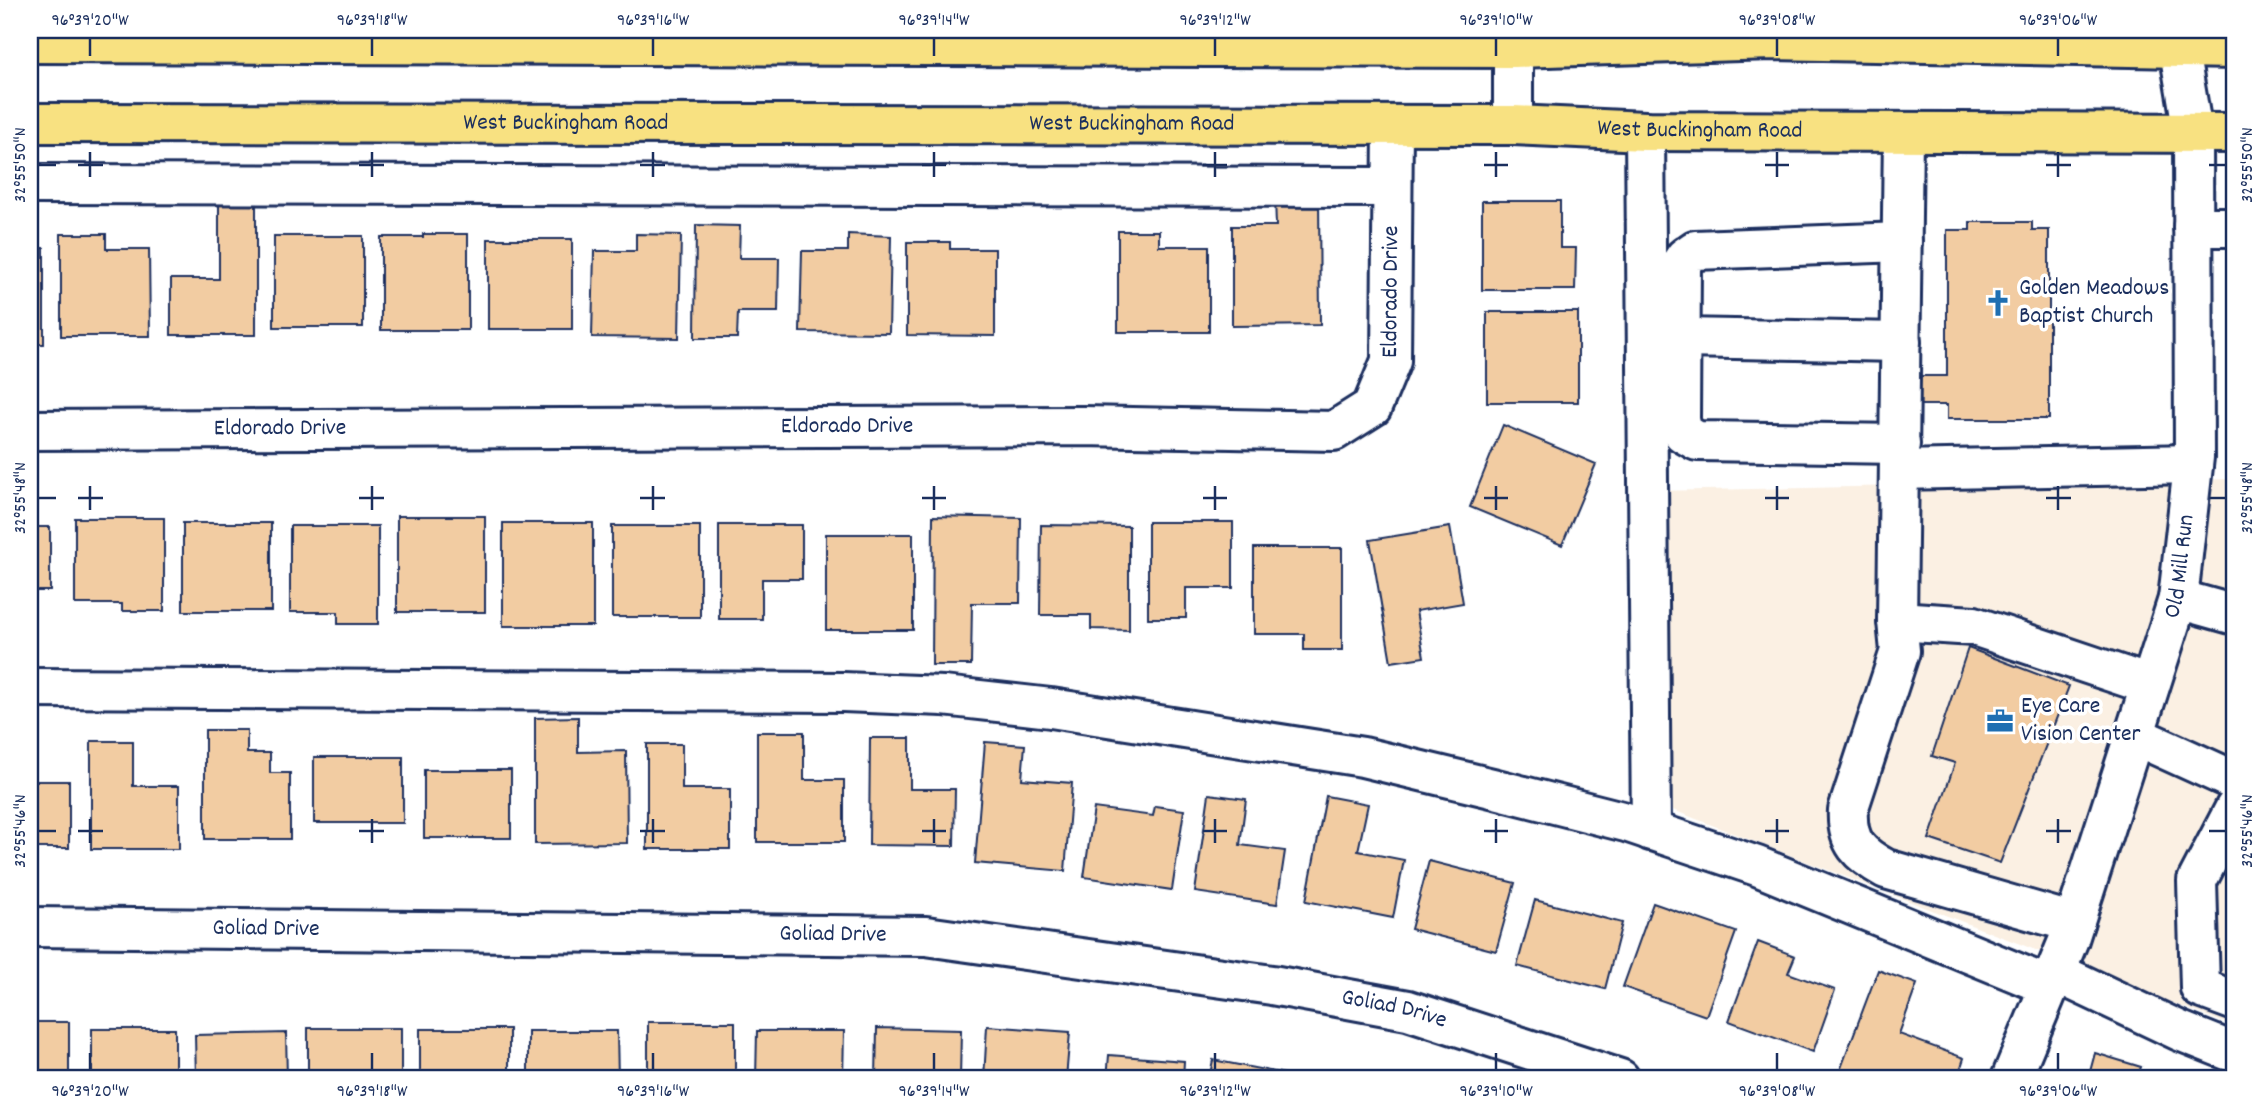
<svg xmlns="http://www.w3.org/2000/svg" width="2265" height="1109" viewBox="0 0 2265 1109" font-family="Dekko,sans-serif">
<rect width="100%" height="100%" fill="#fff"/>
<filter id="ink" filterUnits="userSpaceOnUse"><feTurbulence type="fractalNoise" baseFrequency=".0143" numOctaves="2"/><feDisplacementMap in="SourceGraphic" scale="14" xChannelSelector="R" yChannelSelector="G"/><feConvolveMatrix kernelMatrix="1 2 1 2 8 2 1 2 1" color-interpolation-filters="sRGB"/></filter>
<g filter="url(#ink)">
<path fill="#fbf0e3" d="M 2235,479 L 2235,1027 L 1660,805 L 1656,491 Z"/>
<path fill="#f2cca2" stroke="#1b2f5e" stroke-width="2" d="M 1275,197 L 1319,197 L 1320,325 L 1232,326 L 1232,226 L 1276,226 Z
M 1482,201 L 1560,201 L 1560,248 L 1576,248 L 1575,290 L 1482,290 Z
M 219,204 L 256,204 L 256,335 L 171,335 L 171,279 L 219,279 Z
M 1970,222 L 2032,222 L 2032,230 L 2049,230 L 2049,419 L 1947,419 L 1947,405 L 1908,405 L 1908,376 L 1947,376 L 1947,230 L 1970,230 Z
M 696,225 L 740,226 L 739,258 L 779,258 L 778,312 L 738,312 L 737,338 L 695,338 Z
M 1118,231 L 1159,231 L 1159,246 L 1209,246 L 1209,332 L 1118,332 Z
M 61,234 L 106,234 L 106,249 L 149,249 L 150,336 L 61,336 Z
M 423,234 L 468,234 L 468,330 L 381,330 L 381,237 L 423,237 Z
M 636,234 L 681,235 L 679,338 L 592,337 L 594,251 L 636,251 Z
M 848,234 L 891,236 L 889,333 L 800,332 L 802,251 L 848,251 Z
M 274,236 L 363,236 L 363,327 L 274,327 Z
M 488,239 L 572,239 L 572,329 L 488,329 Z
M 907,242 L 950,242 L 950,249 L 995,249 L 995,336 L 907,335 Z
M 30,248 L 44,248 L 44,344 L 30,344 Z
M 1487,312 L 1578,312 L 1578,402 L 1487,402 Z
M 1503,425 L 1596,464 L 1562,545 L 1470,507 Z
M 397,516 L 485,516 L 485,612 L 397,612 Z
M 933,516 L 1021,518 L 1020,603 L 972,603 L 971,665 L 932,665 Z
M 75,518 L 164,518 L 164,611 L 122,611 L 122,604 L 75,604 Z
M 1148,522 L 1233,522 L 1233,588 L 1186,588 L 1186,618 L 1148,618 Z
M 183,523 L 271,523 L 271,611 L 183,611 Z
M 503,523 L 593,523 L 593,626 L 503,626 Z
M 719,525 L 802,525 L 802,579 L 762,579 L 762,619 L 719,619 Z
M 1041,525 L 1129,526 L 1129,630 L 1091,629 L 1091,615 L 1040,615 Z
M 290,526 L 378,526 L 378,624 L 338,624 L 338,612 L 290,612 Z
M 612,526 L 700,526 L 700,617 L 612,617 Z
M 30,527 L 50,527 L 50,591 L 30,591 Z
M 1450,527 L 1463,603 L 1416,611 L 1424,657 L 1391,662 L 1370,540 Z
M 826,534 L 913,534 L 913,630 L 826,630 Z
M 1254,548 L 1342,548 L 1342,650 L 1304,650 L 1304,634 L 1254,634 Z
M 1968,648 L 2069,686 L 2000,863 L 1929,839 L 1955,763 L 1932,756 Z
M 578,717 L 578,752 L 626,751 L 627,843 L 535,844 L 535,718 Z
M 205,730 L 247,730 L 247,753 L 270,753 L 270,773 L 290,773 L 290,839 L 205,839 Z
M 757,732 L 804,732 L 804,780 L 844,780 L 844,842 L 757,842 Z
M 870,738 L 910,738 L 910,789 L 955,789 L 954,846 L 869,845 Z
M 91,741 L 133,741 L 133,786 L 179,786 L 179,849 L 91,849 Z
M 985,742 L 1025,745 L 1022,779 L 1072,783 L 1065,871 L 975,863 Z
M 647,744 L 682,744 L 682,789 L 730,789 L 730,849 L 647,849 Z
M 314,757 L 403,757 L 403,823 L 314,823 Z
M 424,770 L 511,770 L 511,838 L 424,838 Z
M 30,781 L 69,781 L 69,848 L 30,848 Z
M 1209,794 L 1246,799 L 1240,845 L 1285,851 L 1277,904 L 1195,892 Z
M 1326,796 L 1368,804 L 1358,851 L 1404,860 L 1393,918 L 1306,901 Z
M 1155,806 L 1184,810 L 1172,890 L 1084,877 L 1094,808 L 1153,816 Z
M 1429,861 L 1515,883 L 1496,951 L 1411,929 Z
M 1535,900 L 1622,923 L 1605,989 L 1517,966 Z
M 1653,903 L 1736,932 L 1706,1016 L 1623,987 Z
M 1758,942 L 1795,956 L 1788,973 L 1835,990 L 1813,1052 L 1729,1021 Z
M 1878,970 L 1917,984 L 1899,1034 L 1964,1058 L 1957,1079 L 1846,1079 L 1838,1076 Z
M 30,1022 L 69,1022 L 69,1079 L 30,1079 Z
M 648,1022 L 735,1022 L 735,1079 L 648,1079 Z
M 987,1026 L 1070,1032 L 1066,1079 L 984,1079 Z
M 308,1028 L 401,1028 L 401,1079 L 308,1079 Z
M 877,1028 L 961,1030 L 960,1079 L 876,1079 Z
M 92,1029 L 175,1029 L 175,1079 L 92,1079 Z
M 420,1029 L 509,1029 L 509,1079 L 420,1079 Z
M 528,1031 L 617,1031 L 618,1079 L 528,1079 Z
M 757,1031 L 844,1031 L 843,1079 L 756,1079 Z
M 286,1033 L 287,1079 L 196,1079 L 195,1035 Z
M 2095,1053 L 2141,1067 L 2137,1079 L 2088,1079 Z
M 1109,1055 L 1184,1061 L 1183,1079 L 1107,1079 Z
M 1213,1060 L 1301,1077 L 1300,1079 L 1209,1079 Z"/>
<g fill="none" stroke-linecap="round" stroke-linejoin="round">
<defs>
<g id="minor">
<path d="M 1513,30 L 1513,125"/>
<path d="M 1645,131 L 1651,831"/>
<path d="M 1903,133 L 1897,621 L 1900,651 L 1848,810 C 1846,843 1860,855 1886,869 L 2074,923"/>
<path d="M 30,184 L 1392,187"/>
<path d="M 2193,227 L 2235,227"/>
<path d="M 1681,338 L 1901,342"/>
<path id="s1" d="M 30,430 L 1083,426 L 1334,431 L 1372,407 L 1391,361 L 1393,126"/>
<path d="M 1900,444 L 1697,441 L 1683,433 L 1680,420 L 1681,263 L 1685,257 L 1695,250 L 1902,242"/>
<path d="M 1899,470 L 2193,464"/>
<path d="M 2178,599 L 2235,615"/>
<path d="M 1897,621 L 1974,626 L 2150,685"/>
<path d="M 30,688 L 843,692 L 943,696 L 1051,708 L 1363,757 L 1492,788 L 1626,822 L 1757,866 L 2049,986"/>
<path d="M 2134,735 L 2235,781"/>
<path d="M 2235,808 L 2197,881 L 2200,988 L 2235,1001"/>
<path id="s2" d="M 30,927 L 926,936 L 1272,985 L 1408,1010 L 1620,1079"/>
<path d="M 2055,972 L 2180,1031 L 2235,1053"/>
<path id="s3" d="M 2011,1079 L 2069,939 L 2178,599 L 2194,457 L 2193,133 L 2179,50 L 2179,30"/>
</g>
<g id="major">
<path d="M 30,43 L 1513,48 L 1772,40 L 2235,49"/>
<path id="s4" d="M 30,123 L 1513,125 L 1645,131 L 2235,133"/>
</g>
</defs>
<use href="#minor" stroke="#1b2f5e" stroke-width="44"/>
<use href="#major" stroke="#1b2f5e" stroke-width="44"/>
<use href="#minor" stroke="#fff" stroke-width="38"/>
<use href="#major" stroke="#f8e181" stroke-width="38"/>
</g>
</g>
<path fill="none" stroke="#1b2f5e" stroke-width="2.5" d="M 90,38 L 90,56M 372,38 L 372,56M 653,38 L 653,56M 934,38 L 934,56M 1215,38 L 1215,56M 1496,38 L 1496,56M 1777,38 L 1777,56M 2058,38 L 2058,56M 90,152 L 90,177M 372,152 L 372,177M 653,152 L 653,177M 934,152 L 934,177M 1215,152 L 1215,177M 1496,152 L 1496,177M 1777,152 L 1777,177M 2058,152 L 2058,177M 38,165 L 56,165M 78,165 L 103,165M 359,165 L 384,165M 640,165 L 665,165M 922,165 L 946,165M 1203,165 L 1227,165M 1484,165 L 1508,165M 1765,165 L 1789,165M 2046,165 L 2071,165M 2209,165 L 2226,165M 90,486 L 90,510M 372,486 L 372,510M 653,486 L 653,510M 934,486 L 934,510M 1215,486 L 1215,510M 1496,486 L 1496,510M 1777,486 L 1777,510M 2058,486 L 2058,510M 38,498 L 56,498M 78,498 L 103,498M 359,498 L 384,498M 640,498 L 665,498M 922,498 L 946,498M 1203,498 L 1227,498M 1484,498 L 1508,498M 1765,498 L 1789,498M 2046,498 L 2071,498M 2209,498 L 2226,498M 90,819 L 90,843M 372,819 L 372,843M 653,819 L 653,843M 934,819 L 934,843M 1215,819 L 1215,843M 1496,819 L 1496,843M 1777,819 L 1777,843M 2058,819 L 2058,843M 38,831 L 56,831M 78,831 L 103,831M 359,831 L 384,831M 640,831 L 665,831M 922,831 L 946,831M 1203,831 L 1227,831M 1484,831 L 1508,831M 1765,831 L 1789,831M 2046,831 L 2071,831M 2209,831 L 2226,831M 90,1053 L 90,1070M 372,1053 L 372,1070M 653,1053 L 653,1070M 934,1053 L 934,1070M 1215,1053 L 1215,1070M 1496,1053 L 1496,1070M 1777,1053 L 1777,1070M 2058,1053 L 2058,1070"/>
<defs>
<symbol id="church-bare" viewBox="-9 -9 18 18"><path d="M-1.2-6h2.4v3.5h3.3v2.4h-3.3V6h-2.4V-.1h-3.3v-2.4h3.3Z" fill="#1f6fb2" stroke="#fff" stroke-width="2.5" paint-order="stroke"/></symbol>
<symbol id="office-bare" viewBox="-9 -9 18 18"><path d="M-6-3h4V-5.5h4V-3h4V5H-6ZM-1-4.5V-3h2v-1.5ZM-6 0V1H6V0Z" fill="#1f6fb2" stroke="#fff" stroke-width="2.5" paint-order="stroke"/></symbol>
</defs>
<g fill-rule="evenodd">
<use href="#church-bare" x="1979" y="284" width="38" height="38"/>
<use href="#office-bare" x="1981" y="702" width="38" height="38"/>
</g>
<g text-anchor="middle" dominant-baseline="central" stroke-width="7" stroke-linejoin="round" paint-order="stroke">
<g font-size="24" fill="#1b2f5e" stroke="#fff">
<text stroke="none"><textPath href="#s4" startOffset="536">West Buckingham Road</textPath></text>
<text stroke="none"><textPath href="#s4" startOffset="1102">West Buckingham Road</textPath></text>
<text stroke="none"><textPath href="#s4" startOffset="1670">West Buckingham Road</textPath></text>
<text stroke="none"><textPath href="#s1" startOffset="1468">Eldorado Drive</textPath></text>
<text stroke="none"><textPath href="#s1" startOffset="817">Eldorado Drive</textPath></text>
<text stroke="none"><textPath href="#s1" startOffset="250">Eldorado Drive</textPath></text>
<text stroke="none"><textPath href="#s3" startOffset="541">Old Mill Run</textPath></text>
<text stroke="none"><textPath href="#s2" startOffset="236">Goliad Drive</textPath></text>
<text stroke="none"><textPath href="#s2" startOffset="803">Goliad Drive</textPath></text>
<text stroke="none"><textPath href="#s2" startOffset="1370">Goliad Drive</textPath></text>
</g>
<g font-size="24" fill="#1b2f5e" stroke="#fff" text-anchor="start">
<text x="2019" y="289">Golden Meadows<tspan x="2019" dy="28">Baptist Church</tspan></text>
<text x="2021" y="707">Eye Care<tspan x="2021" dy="28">Vision Center</tspan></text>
</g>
</g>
<rect width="2265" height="1109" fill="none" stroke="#fff" stroke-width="77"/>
<rect x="38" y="38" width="2188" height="1032" fill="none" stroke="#1b2f5e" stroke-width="2.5"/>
<g font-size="18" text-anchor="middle" fill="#1b2f5e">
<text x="90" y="25">96°39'20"W</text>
<text x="372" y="25">96°39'18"W</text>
<text x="653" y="25">96°39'16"W</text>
<text x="934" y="25">96°39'14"W</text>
<text x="1215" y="25">96°39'12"W</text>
<text x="1496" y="25">96°39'10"W</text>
<text x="1777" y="25">96°39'08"W</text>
<text x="2058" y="25">96°39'06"W</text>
<text transform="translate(19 165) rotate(-90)" y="6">32°55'50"N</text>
<text transform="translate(2246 165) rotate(-90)" y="6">32°55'50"N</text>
<text transform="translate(19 498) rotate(-90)" y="6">32°55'48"N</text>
<text transform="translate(2246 498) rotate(-90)" y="6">32°55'48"N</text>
<text transform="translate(19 831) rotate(-90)" y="6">32°55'46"N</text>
<text transform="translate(2246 831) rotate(-90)" y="6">32°55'46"N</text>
<text x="90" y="1096">96°39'20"W</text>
<text x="372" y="1096">96°39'18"W</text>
<text x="653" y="1096">96°39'16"W</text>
<text x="934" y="1096">96°39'14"W</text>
<text x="1215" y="1096">96°39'12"W</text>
<text x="1496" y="1096">96°39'10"W</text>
<text x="1777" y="1096">96°39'08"W</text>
<text x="2058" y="1096">96°39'06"W</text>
</g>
</svg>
